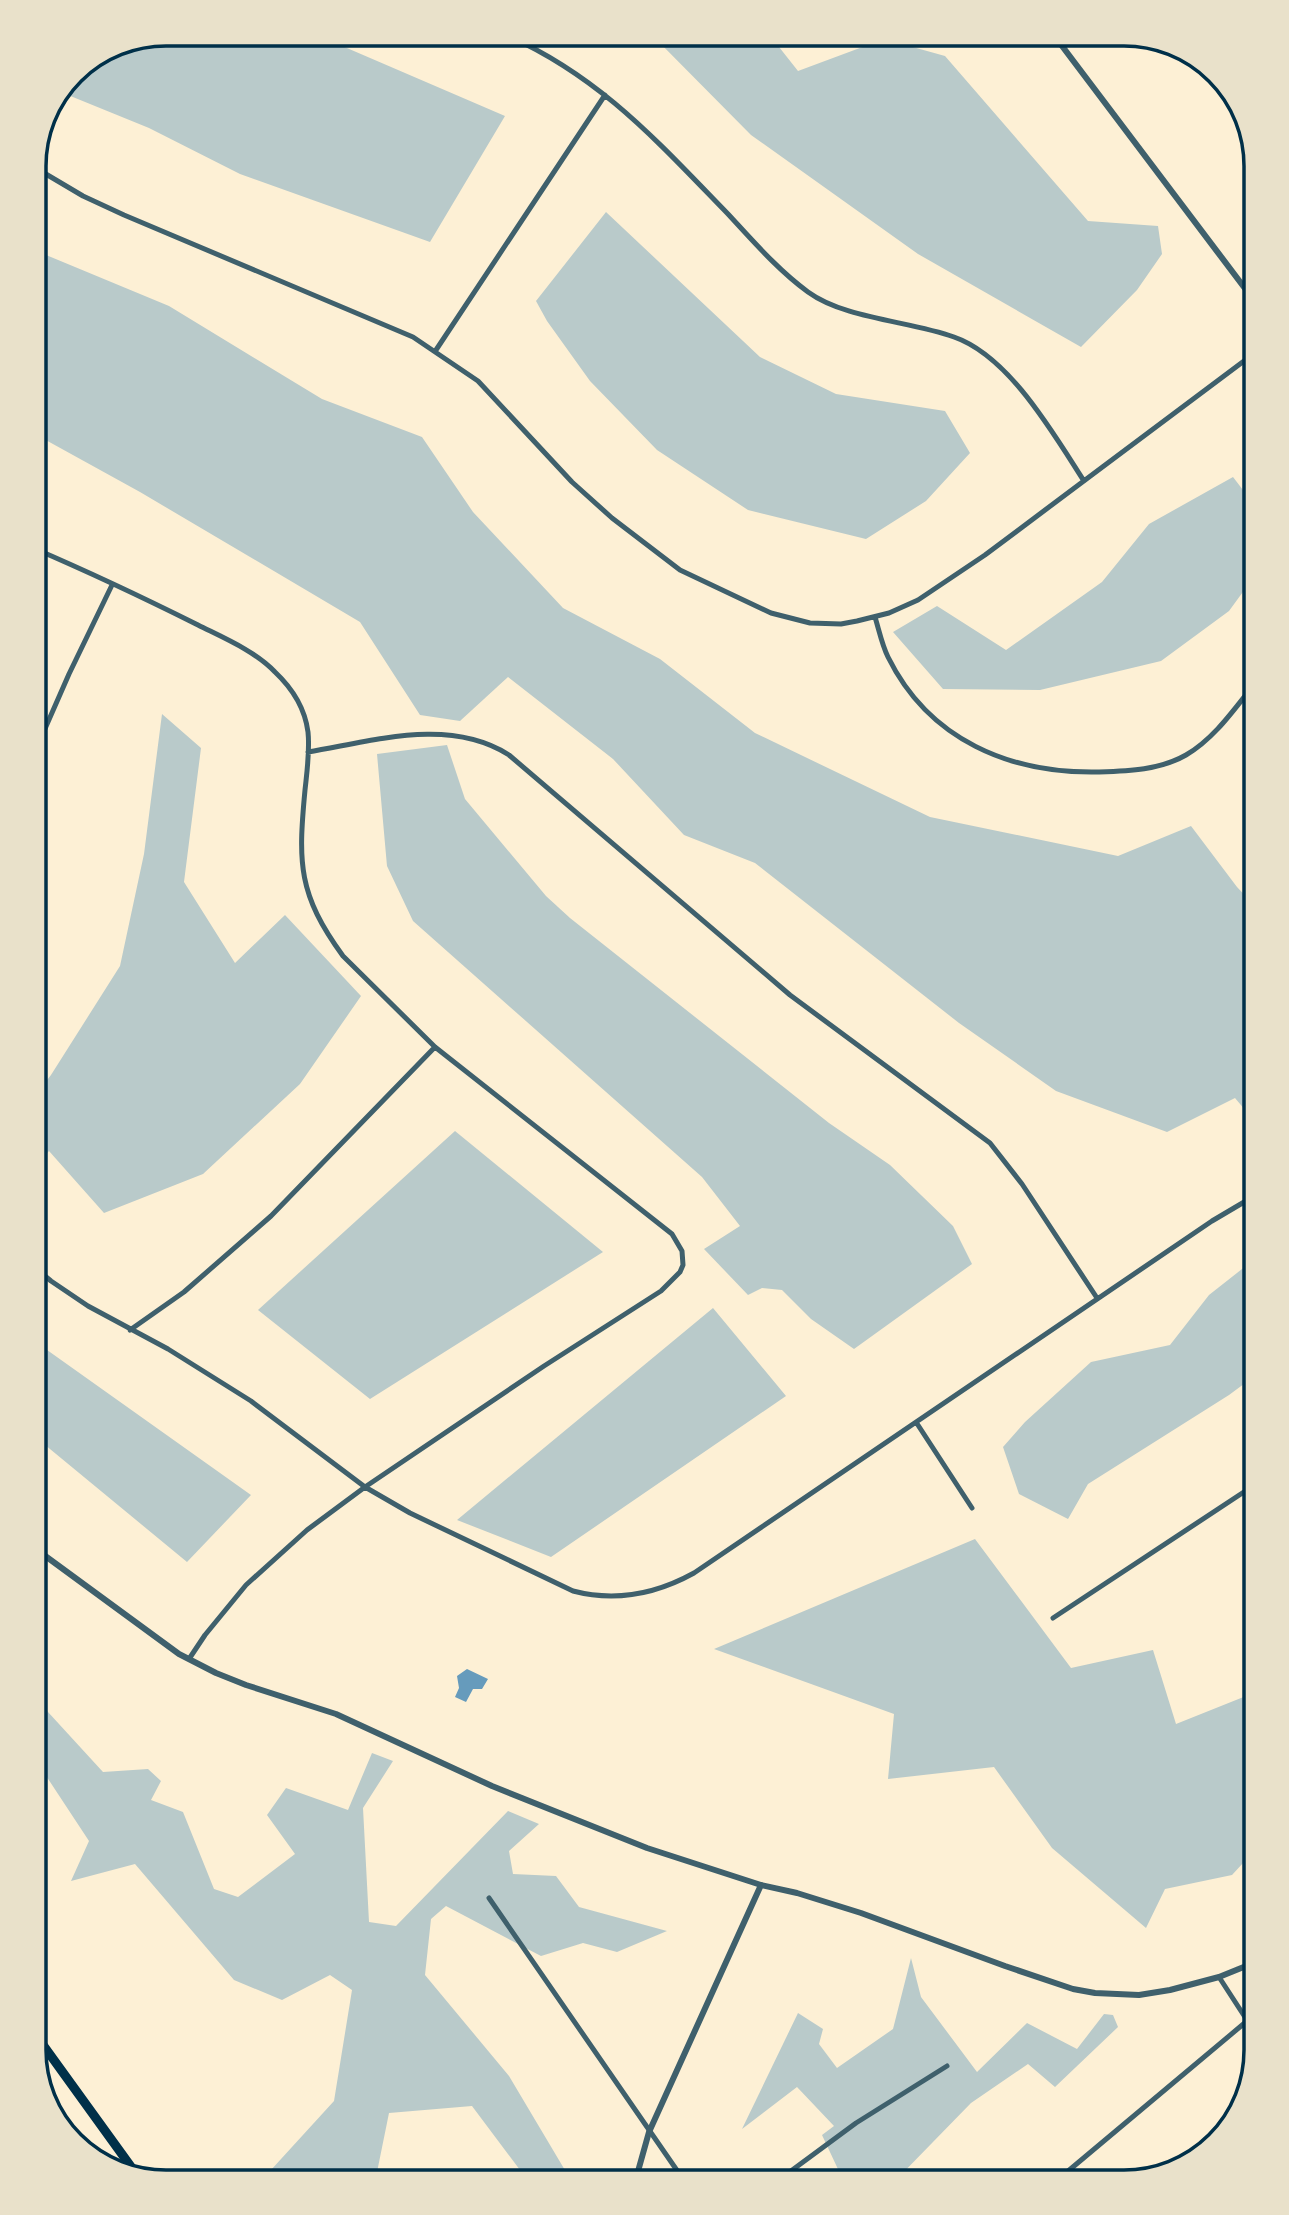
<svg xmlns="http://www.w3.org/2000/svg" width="1289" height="2215" viewBox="0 0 1289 2215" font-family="'Nunito Sans',sans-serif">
<rect width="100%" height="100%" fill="#fdf0d5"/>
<path fill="#b9caca" d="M 165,33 L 312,33 L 505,116 L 430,242 L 240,174 L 149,128 L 63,93 L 72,72 L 115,43 Z
M 650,33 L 768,33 L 798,71 L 884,39 L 945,56 L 1088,221 L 1158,226 L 1162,254 L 1137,290 L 1081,347 L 918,254 L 751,135 Z
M 606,212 L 760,357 L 836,394 L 945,411 L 970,453 L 926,501 L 866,539 L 748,510 L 657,450 L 590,381 L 547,321 L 536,301 Z
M 34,250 L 169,306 L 322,399 L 422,437 L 473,512 L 563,608 L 660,659 L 755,733 L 930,817 L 1118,856 L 1191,826 L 1237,887 L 1256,907 L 1256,1123 L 1235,1098 L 1167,1132 L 1056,1091 L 959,1023 L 755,863 L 684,835 L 613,759 L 508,677 L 460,721 L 420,715 L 360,622 L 140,492 L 33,433 Z
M 1233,477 L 1256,507 L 1256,574 L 1229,611 L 1161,661 L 1040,690 L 943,689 L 893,632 L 937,606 L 1006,650 L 1102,582 L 1149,524 Z
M 162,714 L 201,748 L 184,882 L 235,963 L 285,915 L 361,996 L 300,1084 L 203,1174 L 104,1213 L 49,1151 L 33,1169 L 33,1098 L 51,1075 L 120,966 L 144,854 Z
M 447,745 L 465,799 L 546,896 L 570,918 L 829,1123 L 890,1165 L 953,1226 L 972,1264 L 854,1349 L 811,1319 L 782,1290 L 762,1288 L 748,1295 L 704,1249 L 740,1226 L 702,1177 L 413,921 L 387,866 L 377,754 Z
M 455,1131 L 603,1252 L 370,1399 L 258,1310 Z
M 1256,1258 L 1256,1375 L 1229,1395 L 1088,1484 L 1068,1519 L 1019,1494 L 1003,1447 L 1025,1422 L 1091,1362 L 1170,1345 L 1209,1295 Z
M 713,1308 L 786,1396 L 551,1557 L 457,1520 Z
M 33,1340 L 251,1495 L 187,1562 L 33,1435 Z
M 975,1539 L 1071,1668 L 1153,1650 L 1176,1724 L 1256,1692 L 1256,1849 L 1232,1875 L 1165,1889 L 1146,1928 L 1052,1848 L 994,1767 L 888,1779 L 894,1714 L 714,1649 Z
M 33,1677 L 37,1700 L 103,1772 L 148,1769 L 161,1781 L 151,1800 L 183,1812 L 214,1889 L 238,1897 L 295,1854 L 267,1815 L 286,1788 L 348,1810 L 372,1753 L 393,1761 L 363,1808 L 369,1922 L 396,1926 L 508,1811 L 539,1824 L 509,1851 L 513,1874 L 556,1876 L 579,1907 L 667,1931 L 617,1952 L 583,1943 L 541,1956 L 446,1906 L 431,1919 L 425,1975 L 509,2076 L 572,2182 L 529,2182 L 472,2106 L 389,2113 L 375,2182 L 260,2182 L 334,2101 L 352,1990 L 330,1975 L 282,2000 L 234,1980 L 135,1864 L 71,1881 L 89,1841 L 33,1756 Z
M 911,1958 L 921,1997 L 977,2072 L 1027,2023 L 1077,2049 L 1104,2014 L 1113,2015 L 1118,2027 L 1055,2087 L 1028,2064 L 971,2103 L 894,2182 L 844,2182 L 822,2135 L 834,2126 L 797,2087 L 742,2129 L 798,2013 L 823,2029 L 819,2044 L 837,2068 L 893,2029 Z"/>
<path fill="#669bbc" d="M 467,1669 L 488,1679 L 482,1689 L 473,1689 L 466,1702 L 455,1697 L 459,1688 L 457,1676 Z"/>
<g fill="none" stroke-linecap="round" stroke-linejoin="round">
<path stroke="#3f606c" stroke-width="5" d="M 502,33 C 599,75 656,140 728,214 C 753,241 778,270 808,292 C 845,319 910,321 954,337 C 1009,356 1053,433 1084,481
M 34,167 L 83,196 L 124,215 L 413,337 L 478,381 L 572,482 L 612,518 L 680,570 L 771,613 L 810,623 L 841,624 L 857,621 L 889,613 L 918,600 L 985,555 L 1256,352
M 436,350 L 605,95
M 33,548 C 89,572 144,598 198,625 C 224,638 255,651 275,672 C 292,688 305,709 308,732 C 310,751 307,771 305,790 C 298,864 298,894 343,956 L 435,1047 L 672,1234 L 682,1251 L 683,1265 L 680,1272 L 661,1291 L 544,1366 L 365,1487 L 307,1530 L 246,1585 L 205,1635 L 189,1659
M 875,617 C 879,630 882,645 888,657 C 929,740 1010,774 1099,772 C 1129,771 1160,770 1186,755 C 1215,738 1235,708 1256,682
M 1246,695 L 1256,702
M 308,752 C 374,741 449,717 509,755 L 790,995 L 990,1143 L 1022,1184 L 1097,1298
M 33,817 L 37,757 L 44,731 L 69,674 L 112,585
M 33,970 L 33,882
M 33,1266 L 51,1281 L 88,1306 L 168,1349 L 251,1401 L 365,1487 L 410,1513 L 573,1591 C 615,1602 656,1594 694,1573 L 1212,1221 L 1256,1195
M 130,1330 L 184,1292 L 271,1216 L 435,1047
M 916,1422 L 972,1508
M 1053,1618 L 1256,1484
M 489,1898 L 685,2182
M 1219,1977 L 1256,2034
M 776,2182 L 856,2123 L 947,2066
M 1055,2182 L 1247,2021"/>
<path stroke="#3f606c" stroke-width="6" d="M 1053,34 L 1256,303
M 33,1547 L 179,1654 L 216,1673 L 246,1685 L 336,1714 L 492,1786 L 647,1848 L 761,1885 L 797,1893 L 861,1913 L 1005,1966 L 1073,1989 L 1095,1993 L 1139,1995 L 1170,1990 L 1219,1977 L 1256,1962
M 635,2182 L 649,2132 L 761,1885"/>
<path stroke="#003049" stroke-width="9" d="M 33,2031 L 137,2175"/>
</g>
<path d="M0 0H1289V2215H0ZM166 46H1124A120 120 0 0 1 1244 166V2050A120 120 0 0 1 1124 2170H166A120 120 0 0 1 46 2050V166A120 120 0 0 1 166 46Z" fill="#e9e1ca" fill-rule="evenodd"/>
<path fill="none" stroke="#003049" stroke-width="3.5" d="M166 46H1124A120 120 0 0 1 1244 166V2050A120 120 0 0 1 1124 2170H166A120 120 0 0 1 46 2050V166A120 120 0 0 1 166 46Z"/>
</svg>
